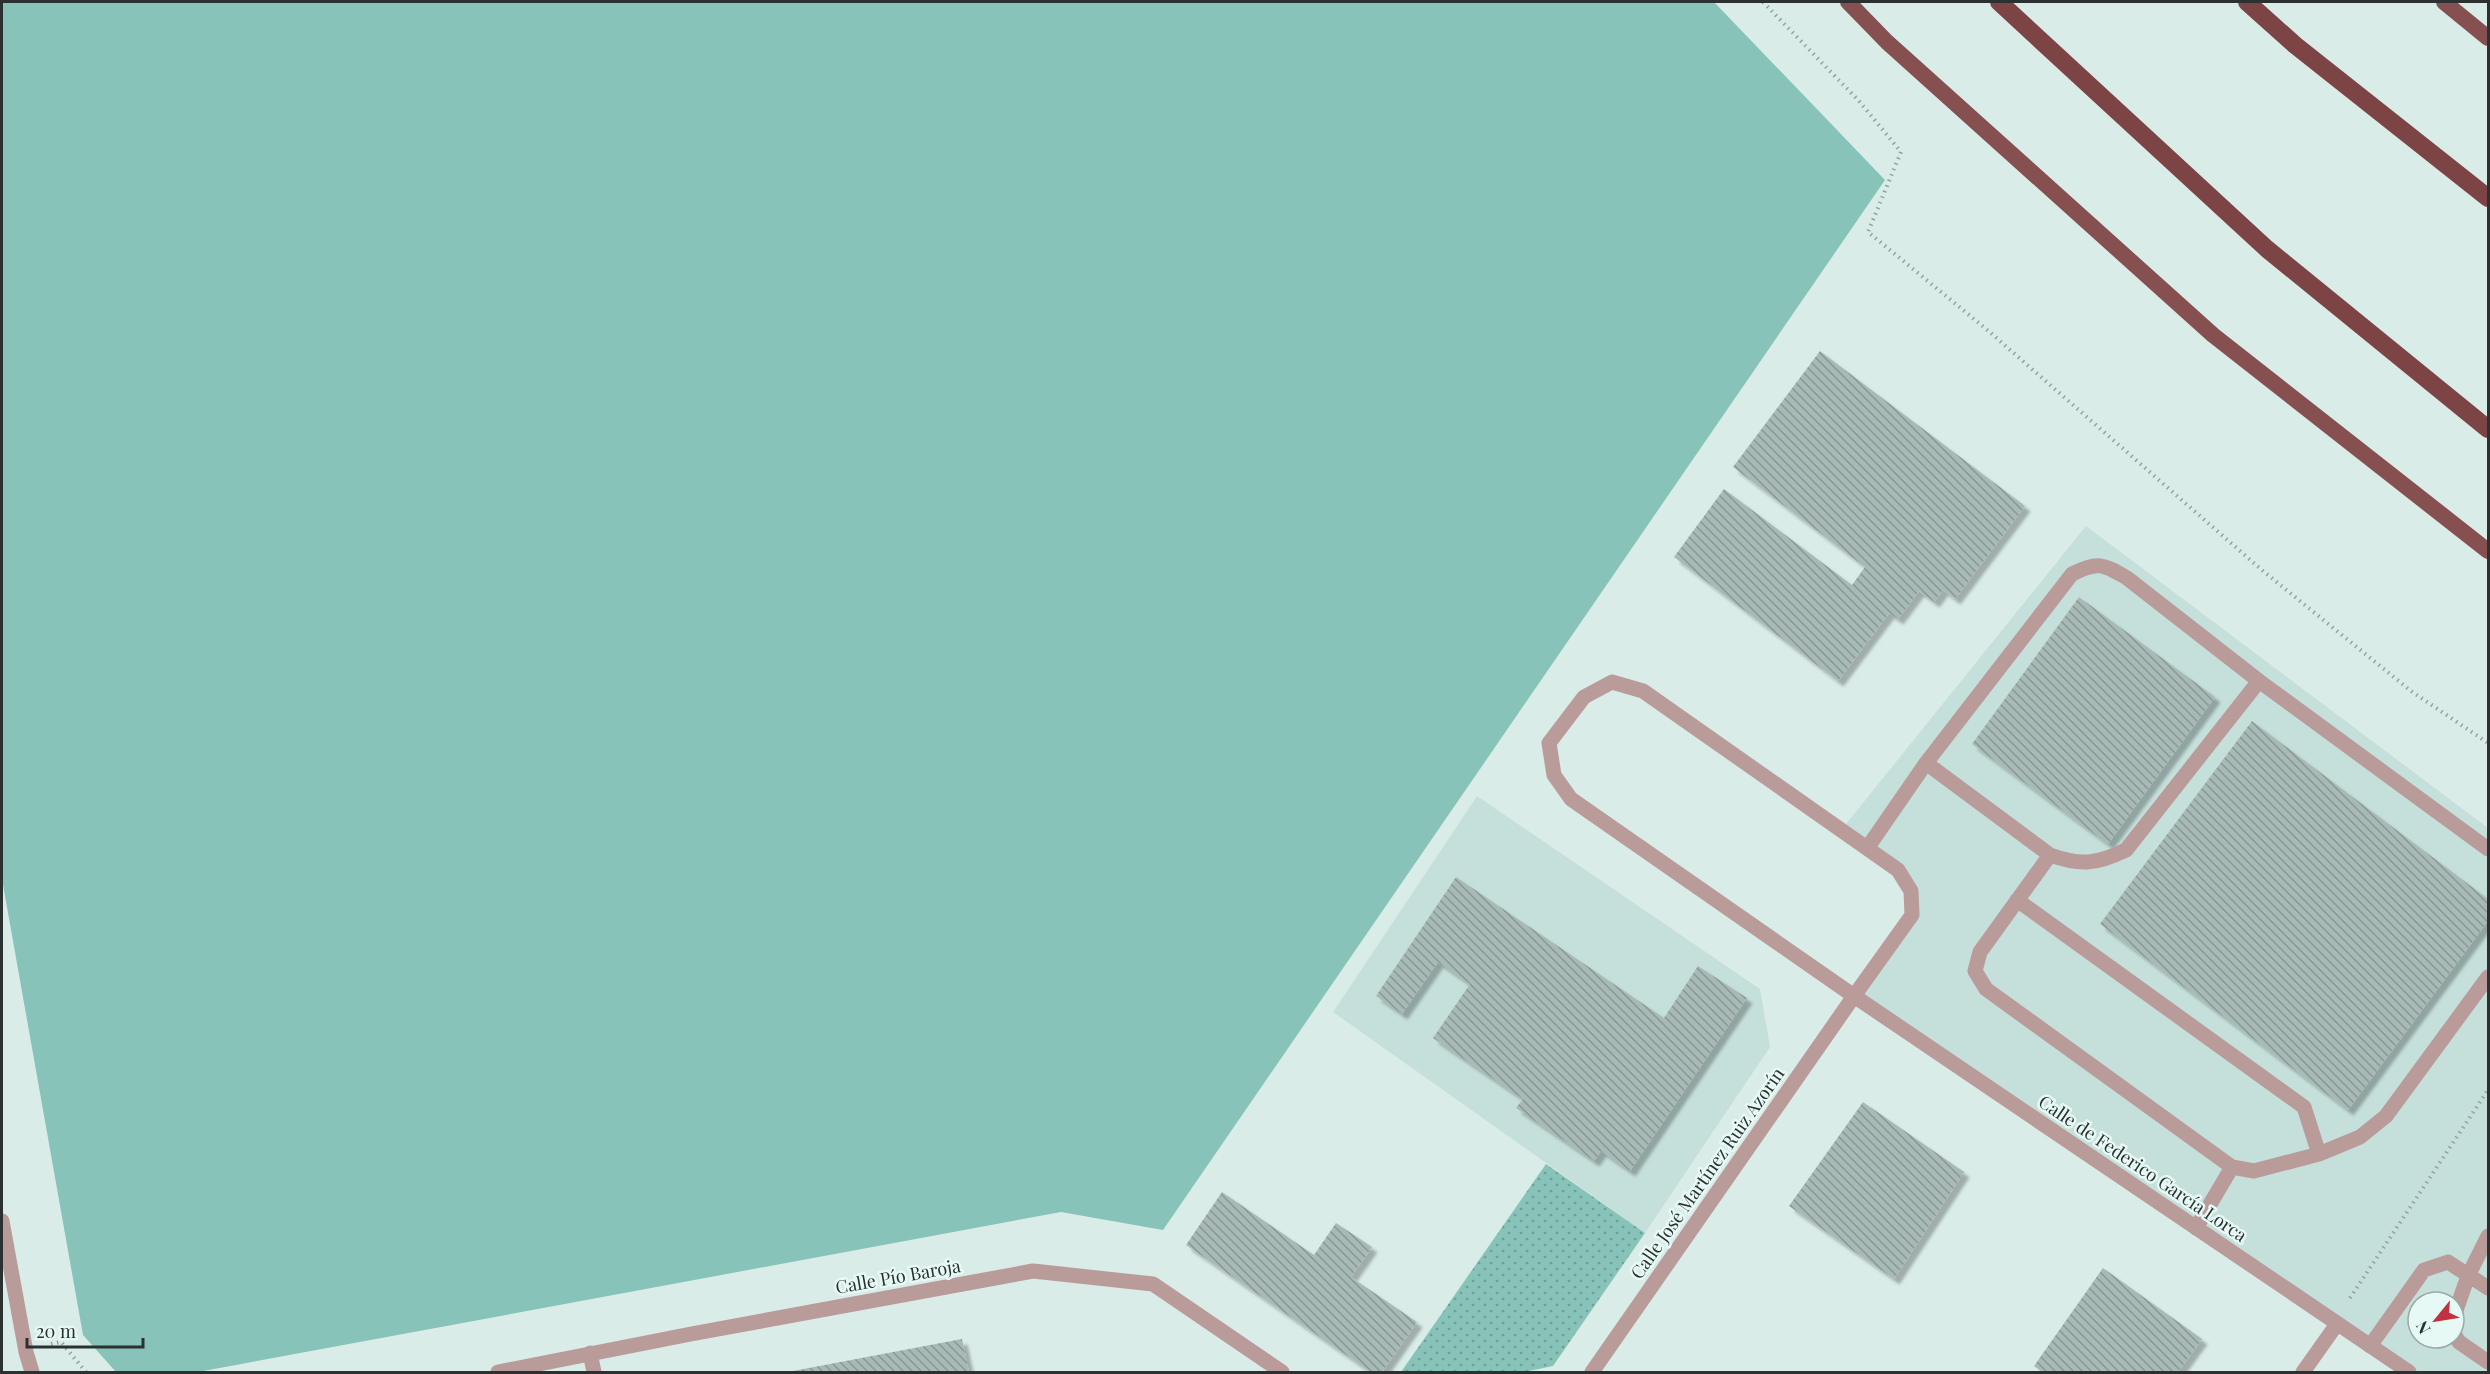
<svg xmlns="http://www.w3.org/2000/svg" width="2490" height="1374" viewBox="0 0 2490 1374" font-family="'Playfair Display',serif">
<defs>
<pattern id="park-dots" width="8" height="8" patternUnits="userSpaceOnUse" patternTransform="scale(1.5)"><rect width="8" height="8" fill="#87c3b8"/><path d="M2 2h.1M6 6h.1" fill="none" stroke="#6f9f96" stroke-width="1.8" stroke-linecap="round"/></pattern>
<pattern id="building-back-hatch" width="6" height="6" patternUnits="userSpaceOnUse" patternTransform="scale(1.5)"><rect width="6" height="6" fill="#a8bab6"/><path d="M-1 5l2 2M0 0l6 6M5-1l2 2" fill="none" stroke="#899894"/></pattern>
<filter id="shadow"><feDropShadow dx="5.5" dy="5.5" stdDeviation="1.5" flood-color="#0004"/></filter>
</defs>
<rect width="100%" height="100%" fill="#daece8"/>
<path fill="#c5dfdb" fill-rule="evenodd" d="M 2086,526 L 2488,828 L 2488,1372 L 2409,1372 L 1854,996 L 1911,915 L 1911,892 L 1842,829 ZM 2418,1302 L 2454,1302 L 2454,1338 L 2418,1338 Z
M 1477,796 L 1760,989 L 1770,1047 L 1645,1233 L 1333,1012 Z"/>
<path fill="#87c3b8" d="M 2,2 L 1714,2 L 1885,180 L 1163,1230 L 1061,1212 L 198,1372 L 116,1372 L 83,1335 L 2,879 Z"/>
<path fill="url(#park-dots)" d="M 1546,1164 L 1645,1233 L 1553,1366 L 1524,1372 L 1401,1372 Z"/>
<path fill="url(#building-back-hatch)" filter="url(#shadow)" d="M 1820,351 L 2025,506 L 1955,599 L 1943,590 L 1934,602 L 1919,591 L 1898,619 L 1889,613 L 1838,681 L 1674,557 L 1724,489 L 1852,585 L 1865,567 L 1733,467 Z
M 2079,597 L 2215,697 L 2108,844 L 1972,744 Z
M 2252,721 L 2488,899 L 2488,921 L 2348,1110 L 2100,924 Z
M 1456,877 L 1664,1018 L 1698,966 L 1747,998 L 1630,1171 L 1601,1151 L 1594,1161 L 1516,1108 L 1523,1099 L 1433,1038 L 1470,984 L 1438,962 L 1402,1014 L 1376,996 Z
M 1863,1102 L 1964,1172 L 1894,1279 L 1789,1206 Z
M 1222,1192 L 1314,1255 L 1336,1223 L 1372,1247 L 1351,1277 L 1417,1322 L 1382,1372 L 1371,1372 L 1186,1245 Z
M 2103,1268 L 2202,1339 L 2178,1372 L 2042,1372 L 2034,1366 Z
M 962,1339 L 969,1372 L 794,1372 L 793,1371 Z"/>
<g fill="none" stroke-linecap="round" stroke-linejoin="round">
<path stroke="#95a3a0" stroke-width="4" stroke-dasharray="1.5 4.5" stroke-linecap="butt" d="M 1763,2 L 1859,101 L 1901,152 L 1868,232 L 1985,328 L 2263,571 L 2411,691 L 2488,743
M 2350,1298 L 2488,1090
M 51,1344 L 61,1342 L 86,1372"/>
<path stroke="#b99b9a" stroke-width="15" d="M 1612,682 L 1643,691 L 1898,870 L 1911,891 L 1912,915 L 1854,996 L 1571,799 L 1554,775 L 1549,743 L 1584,697 Z
M 1926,763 L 2050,855 C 2081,866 2097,864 2126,850 L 2259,681
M 1868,847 L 1926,763 L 2072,574 C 2098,561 2103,564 2127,578 L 2259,681 L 2488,849
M 2050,855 L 1980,952 L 1975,971 L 1986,989 L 2232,1167 L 2254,1171 L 2319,1154 L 2360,1137 L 2386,1116 L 2488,977
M 2017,900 L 2304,1107 L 2319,1154
M 2196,1228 L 2232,1167
M 2454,1316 L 2468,1276 L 2488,1236
M 2454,1334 L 2459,1342 L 2488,1362
M 2370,1346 L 2424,1270 L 2448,1262 L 2488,1288"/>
<path stroke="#b99b9a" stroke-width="15" d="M 2303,1372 L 2337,1324"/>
<path stroke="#b99b9a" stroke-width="15" d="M 590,1353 L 594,1372
M 498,1372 L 691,1334 L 1033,1271 L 1153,1284 L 1282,1372
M 1592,1372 L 1854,996 L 2409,1372"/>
<path stroke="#b99b9a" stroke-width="15" d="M 2,1221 L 26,1352 L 32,1372"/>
<path stroke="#865050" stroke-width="16" d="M 1848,2 L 1887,42 L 2213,335 L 2488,551
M 2444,2 L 2488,38"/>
<path stroke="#7d4445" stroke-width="18" d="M 1999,2 L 2267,249 L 2488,429
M 2247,2 L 2295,45 L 2488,198"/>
</g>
<g text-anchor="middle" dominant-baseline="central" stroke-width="5" stroke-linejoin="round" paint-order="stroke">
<g font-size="18" fill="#2a3130" stroke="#e7f9f5">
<text transform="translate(2143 1168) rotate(34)">Calle de Federico García Lorca</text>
<text transform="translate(1707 1173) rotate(-55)">Calle José Martínez Ruiz Azorín</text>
<text transform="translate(898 1276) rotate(-10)">Calle Pío Baroja</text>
</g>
</g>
<rect width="2490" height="1374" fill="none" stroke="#2a3130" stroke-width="6"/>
<g transform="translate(2436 1320) rotate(240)"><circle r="28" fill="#e7f9f5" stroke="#9ba9a6" stroke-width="1.5"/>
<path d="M0-4.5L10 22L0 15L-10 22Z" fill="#c13141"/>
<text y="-9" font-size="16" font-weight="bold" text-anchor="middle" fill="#2a3130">N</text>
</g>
<path d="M27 1338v9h116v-9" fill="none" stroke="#2a3130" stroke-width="3"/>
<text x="36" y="1338" font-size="18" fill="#2a3130" stroke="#e7f9f5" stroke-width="4.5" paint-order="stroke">20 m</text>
</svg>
